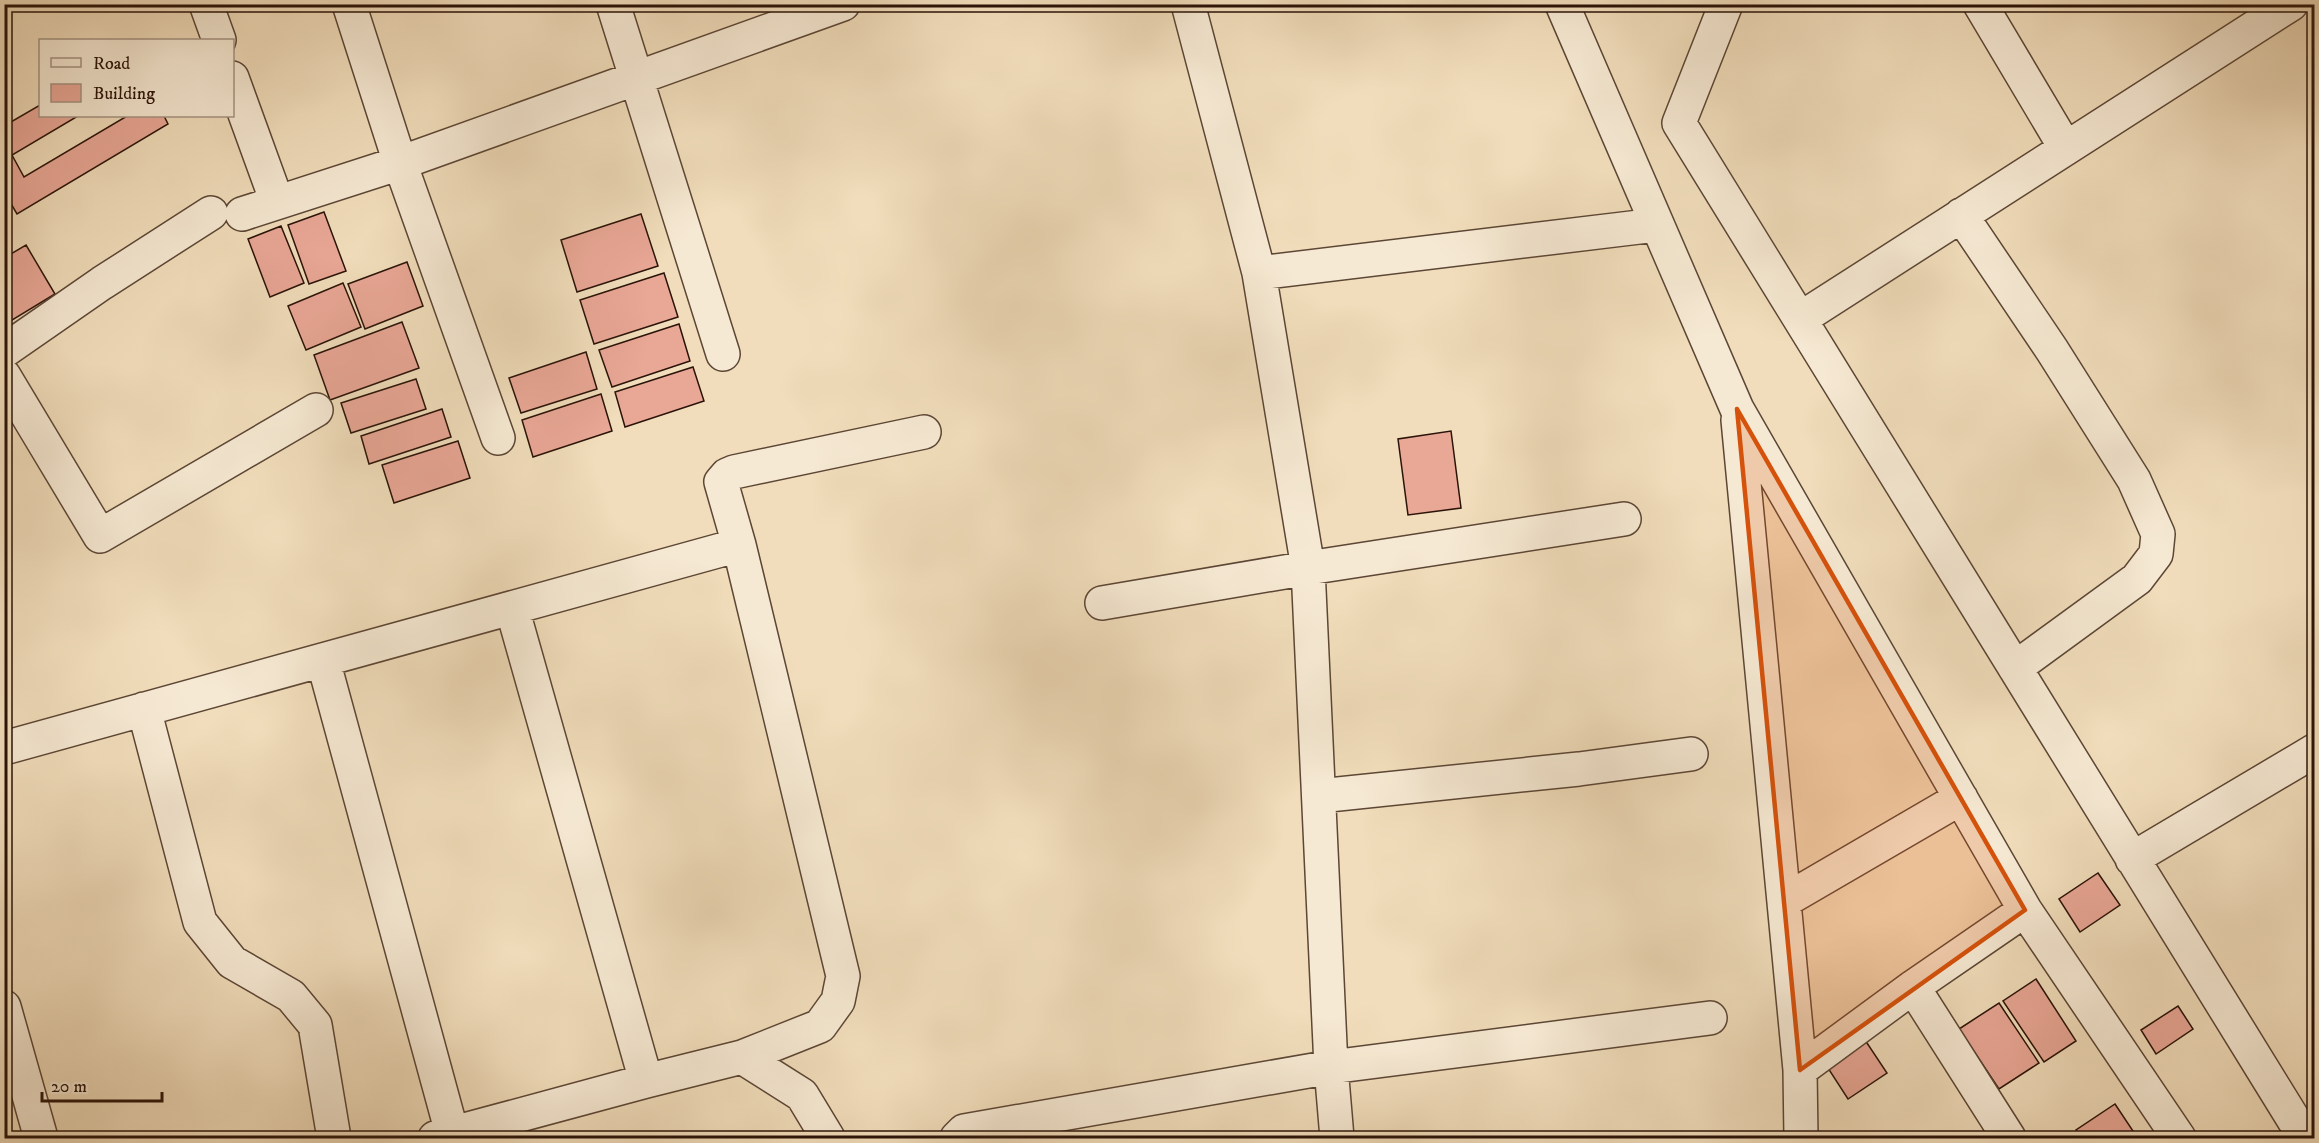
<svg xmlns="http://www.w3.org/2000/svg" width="2319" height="1143" viewBox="0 0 2319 1143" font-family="'IM FELL DW Pica',serif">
<rect width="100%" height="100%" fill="#f1ddbb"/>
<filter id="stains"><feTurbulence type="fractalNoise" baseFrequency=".00333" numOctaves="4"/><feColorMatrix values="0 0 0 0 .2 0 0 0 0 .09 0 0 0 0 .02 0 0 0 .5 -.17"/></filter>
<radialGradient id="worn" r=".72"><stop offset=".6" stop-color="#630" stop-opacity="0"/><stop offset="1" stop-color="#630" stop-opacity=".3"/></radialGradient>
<path fill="#e9a796" stroke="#2a1308" stroke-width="1.5" d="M 40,105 L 40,116 L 78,116 L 12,155 L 24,177 L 127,116 L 164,116 L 168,124 L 17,214 L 4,192 L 4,126 Z
M 324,212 L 346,271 L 309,284 L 288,225 Z
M 641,214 L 658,266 L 577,292 L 561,240 Z
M 281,226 L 304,283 L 270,297 L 248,239 Z
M 26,245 L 55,294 L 4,325 L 4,258 Z
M 407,262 L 423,306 L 365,329 L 348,284 Z
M 664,273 L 678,317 L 594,344 L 580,300 Z
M 343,283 L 361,327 L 306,350 L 288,306 Z
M 402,322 L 419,368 L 330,400 L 314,355 Z
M 679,324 L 690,361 L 612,387 L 599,350 Z
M 586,352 L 597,389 L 521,413 L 509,378 Z
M 693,367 L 704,401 L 625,427 L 615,392 Z
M 416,379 L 426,409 L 351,433 L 341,403 Z
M 601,394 L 612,431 L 533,457 L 522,420 Z
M 442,409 L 451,437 L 369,464 L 361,436 Z
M 1451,431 L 1461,508 L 1408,515 L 1398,439 Z
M 458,441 L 470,478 L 394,503 L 382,465 Z
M 2098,873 L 2120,905 L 2080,932 L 2059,899 Z
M 2036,979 L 2076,1041 L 2044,1062 L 2003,1001 Z
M 1999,1003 L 2039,1063 L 1999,1089 L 1959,1029 Z
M 2178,1006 L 2193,1029 L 2156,1054 L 2141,1030 Z
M 1865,1040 L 1887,1073 L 1848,1099 L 1826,1065 Z
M 2115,1104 L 2137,1137 L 2082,1138 L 2076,1130 Z"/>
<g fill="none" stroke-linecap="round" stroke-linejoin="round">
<defs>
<path id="minor" d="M 206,4 L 219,40
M 349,4 L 400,163 L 498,438
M 613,4 L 723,354
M 1188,4 L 1259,273 L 1308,568 L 1331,1067 L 1337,1138
M 1562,4 L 1737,409 L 2025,910 L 2179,1138
M 1726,4 L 1679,123 L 2305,1138
M 1980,4 L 2065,147
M 232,78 L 277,202
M 242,214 L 400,163 L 843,4
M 1961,215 L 2052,350 L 2134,480 L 2158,534 L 2156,554 L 2137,579 L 2015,668
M 1259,273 L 1656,225
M 1800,319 L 2291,4
M 4,351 L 102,283 L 211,213
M 4,376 L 100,536 L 316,410
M 1738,420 L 1800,1070 L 1801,1138
M 1102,603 L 1308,568 L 1624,519
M 512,608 L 646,1081
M 323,660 L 452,1133
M 144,709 L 200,922 L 232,962 L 291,996 L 315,1025 L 334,1138
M 4,748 L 739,545
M 1319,796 L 1579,769 L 1691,754
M 2132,859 L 2314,751
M 1784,901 L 1961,798
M 1913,987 L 2009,1138
M 4,1007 L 41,1138
M 742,1057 L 802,1095 L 828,1138
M 1800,1070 L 1913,987 L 2025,910
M 435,1138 L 646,1081 L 742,1057 L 820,1026 L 838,1001 L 843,976 L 739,545 L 721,482 L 727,475 L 734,472 L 924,432
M 957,1138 L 964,1131 L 1331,1067 L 1710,1018"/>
</defs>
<use href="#minor" stroke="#5c4635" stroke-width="36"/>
<use href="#minor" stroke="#f6e9d3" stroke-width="33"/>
</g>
<path fill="#d5520c" fill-opacity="0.2" stroke="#d5520c" stroke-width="4.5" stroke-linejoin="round" d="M 1737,409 L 2025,910 L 1800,1070 Z"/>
<rect width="2319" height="1143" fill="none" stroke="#f1ddbb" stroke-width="24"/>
<rect x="6" y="6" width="2307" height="1131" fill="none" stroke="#2a1308" stroke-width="3"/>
<rect x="12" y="12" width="2295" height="1119" fill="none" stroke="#2a1308" stroke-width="1.5"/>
<rect x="39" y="39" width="195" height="78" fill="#f6e9d3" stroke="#a49382" stroke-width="1.5"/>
<rect x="51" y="58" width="30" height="9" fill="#f6e9d3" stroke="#a49382" stroke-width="1.5"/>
<text x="93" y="69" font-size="18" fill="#2a1308">Road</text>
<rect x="51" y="84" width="30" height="18" fill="#e9a796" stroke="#a49382" stroke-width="1.5"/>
<text x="93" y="99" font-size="18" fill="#2a1308">Building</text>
<path d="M42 1092v9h120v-9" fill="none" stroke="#2a1308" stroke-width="3"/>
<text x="51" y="1092" font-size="18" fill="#2a1308" stroke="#f6e9d3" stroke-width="4.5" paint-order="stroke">20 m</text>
<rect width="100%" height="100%" filter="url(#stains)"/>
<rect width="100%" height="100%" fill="url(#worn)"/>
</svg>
